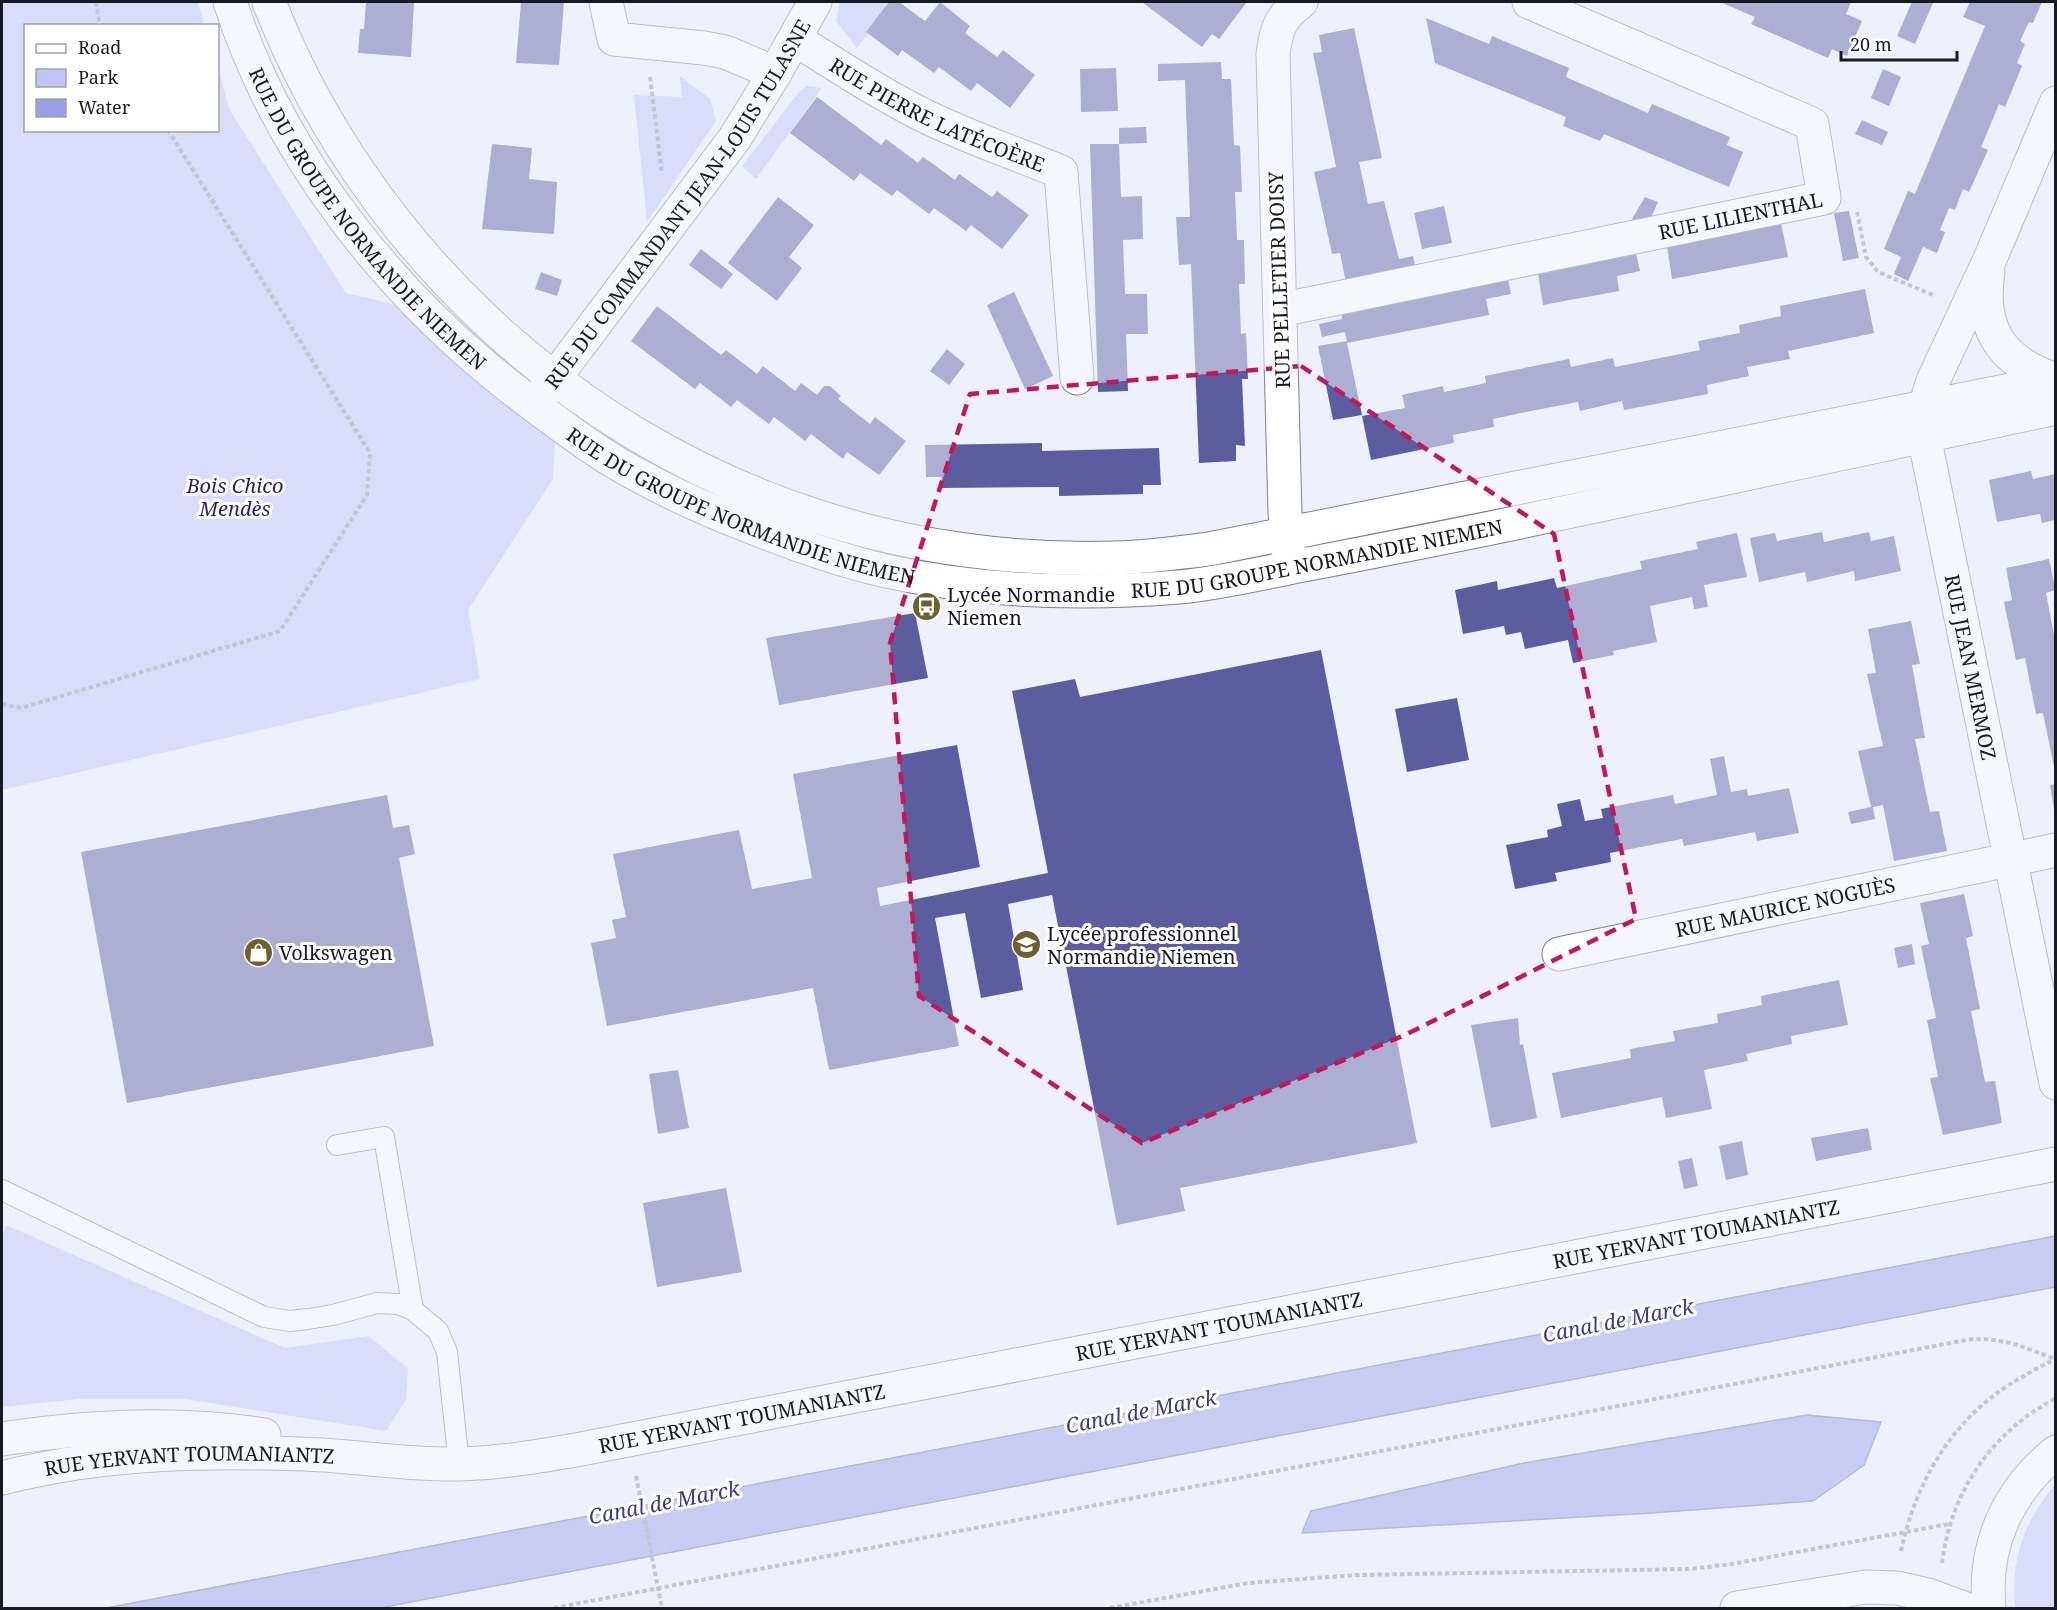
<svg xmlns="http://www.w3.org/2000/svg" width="2057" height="1610" viewBox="0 0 2057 1610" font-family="'Noto Serif',serif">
<rect width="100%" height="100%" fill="#eff0fe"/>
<path fill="#c0c5f5" d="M 2,2 L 198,2 L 205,25 L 26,26 L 26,130 L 218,130 L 218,68 L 229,109 L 346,293 L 426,312 L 556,422 L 553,479 L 468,610 L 480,679 L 2,790 Z
M 840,2 L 891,2 L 857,48 L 836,21 Z
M 680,76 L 710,99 L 716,121 L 647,222 L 634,95 L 682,97 Z
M 807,86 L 822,88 L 756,179 L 742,166 L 799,92 Z
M 6,1225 L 285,1348 L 368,1336 L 408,1368 L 406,1400 L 386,1431 L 185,1399 L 79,1399 L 2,1407 L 2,1238 Z
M 2055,1485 L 2055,1608 L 2015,1608 C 2010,1561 2024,1521 2055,1485 Z"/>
<path fill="#9b9fe5" stroke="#7477aa" stroke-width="1.5" d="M 2055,1236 L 2055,1287 L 380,1608 L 106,1608 Z
M 1807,1415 L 1881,1422 L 1864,1465 L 1813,1501 L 1652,1513 L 1302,1533 L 1311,1511 L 1524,1463 Z"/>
<path fill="#5c5d9e" d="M 366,2 L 414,2 L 411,57 L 358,53 L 360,29 L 364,29 Z
M 521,2 L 564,2 L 559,65 L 516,63 Z
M 889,2 L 899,2 L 925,21 L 940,2 L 970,26 L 965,33 L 997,57 L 1003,50 L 1035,75 L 1010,108 L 977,83 L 971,91 L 939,67 L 934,73 L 902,50 L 898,56 L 866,32 Z
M 1142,2 L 1167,2 L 1170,3 L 1171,2 L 1247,2 L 1219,39 L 1212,34 L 1202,47 Z
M 1720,2 L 1851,2 L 1846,14 L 1862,21 L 1847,56 L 1832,49 L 1828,58 L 1751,24 L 1755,17 Z
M 1912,2 L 1933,3 L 1915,44 L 1897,36 Z
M 1970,2 L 2042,2 L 2033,23 L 2029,22 L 2020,41 L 2025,44 L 2017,63 L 2022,66 L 2005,107 L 1999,104 L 1990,126 L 1981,147 L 1988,150 L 1969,192 L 1963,189 L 1955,210 L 1949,208 L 1940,230 L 1945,232 L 1937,253 L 1923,247 L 1908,281 L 1894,274 L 1901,257 L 1884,249 L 1908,191 L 1915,194 L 1985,26 L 1963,17 Z
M 1426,18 L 1489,44 L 1492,36 L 1569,68 L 1566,77 L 1648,113 L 1652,104 L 1730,137 L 1727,145 L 1743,152 L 1729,187 L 1604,134 L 1600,141 L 1563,126 L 1566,117 L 1435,63 Z
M 1354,28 L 1382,158 L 1359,162 L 1368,204 L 1384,201 L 1399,259 L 1413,256 L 1417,274 L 1347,288 L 1340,253 L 1332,254 L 1314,172 L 1336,167 L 1313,53 L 1322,52 L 1319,35 Z
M 1221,62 L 1222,79 L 1231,79 L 1234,145 L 1240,146 L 1242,192 L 1235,192 L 1237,240 L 1244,240 L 1245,284 L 1239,284 L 1241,334 L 1246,333 L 1247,355 L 1248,379 L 1242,379 L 1245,446 L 1236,445 L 1236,461 L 1199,463 L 1191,264 L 1179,265 L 1176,217 L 1190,217 L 1185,80 L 1158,81 L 1158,64 Z
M 1116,68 L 1118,111 L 1081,112 L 1080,69 Z
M 1883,69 L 1901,77 L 1889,106 L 1871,98 Z
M 817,97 L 881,145 L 886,139 L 918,163 L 923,157 L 955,180 L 959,174 L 992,197 L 997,191 L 1029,215 L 1002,249 L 971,225 L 966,231 L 934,208 L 929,214 L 897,190 L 892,196 L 860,173 L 854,181 L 790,133 Z
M 1862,120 L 1888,132 L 1882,145 L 1855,134 Z
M 1146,127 L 1147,143 L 1119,144 L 1119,128 Z
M 492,144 L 532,148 L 529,179 L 557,182 L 554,234 L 482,229 Z
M 1090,144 L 1119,144 L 1121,197 L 1142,196 L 1143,239 L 1123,240 L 1125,294 L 1147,294 L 1148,334 L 1126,334 L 1128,391 L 1098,392 Z
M 778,197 L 814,225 L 789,257 L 802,268 L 777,301 L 728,263 Z
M 1645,197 L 1658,202 L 1647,226 L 1632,219 Z
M 1444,206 L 1452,243 L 1422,249 L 1414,213 Z
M 1849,211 L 1859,258 L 1843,261 L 1834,213 Z
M 1781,223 L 1788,257 L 1672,279 L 1667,246 Z
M 701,249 L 733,274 L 721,289 L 689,265 Z
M 1636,253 L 1640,271 L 1617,276 L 1619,291 L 1543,305 L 1538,273 Z
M 541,272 L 562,280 L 557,296 L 535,289 Z
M 1508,279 L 1511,294 L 1486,299 L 1489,315 L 1347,343 L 1362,415 L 1333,420 L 1318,346 L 1347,341 L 1345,332 L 1322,337 L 1319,324 L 1342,319 L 1341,311 Z
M 1865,289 L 1874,333 L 1788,351 L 1790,359 L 1747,367 L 1749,376 L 1707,385 L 1708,394 L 1624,410 L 1622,401 L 1580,411 L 1578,402 L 1536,410 L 1493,419 L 1494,427 L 1453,435 L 1454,443 L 1371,460 L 1362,416 L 1405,408 L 1402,395 L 1443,386 L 1444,392 L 1486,383 L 1485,376 L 1569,359 L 1571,367 L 1613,358 L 1615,367 L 1700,350 L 1698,341 L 1740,333 L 1739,325 L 1781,316 L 1780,306 Z
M 1014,292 L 1053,376 L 1025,389 L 987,305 Z
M 657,306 L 721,355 L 726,350 L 757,374 L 763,366 L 795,391 L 801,383 L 817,395 L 824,386 L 830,386 L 841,396 L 838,399 L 870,424 L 875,417 L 906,441 L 879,475 L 847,452 L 843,459 L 811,434 L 805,441 L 774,417 L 769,424 L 737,400 L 731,407 L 700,383 L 695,389 L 631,341 Z
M 947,349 L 965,364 L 949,385 L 930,371 Z
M 1042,443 L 1042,451 L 1159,448 L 1161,485 L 1143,485 L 1143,494 L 1059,496 L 1059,487 L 942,488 L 941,477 L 926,477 L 925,445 Z
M 2031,471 L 2033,479 L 2055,474 L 2055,520 L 2042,523 L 2040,514 L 1997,522 L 1989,480 Z
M 1822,532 L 1824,542 L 1869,532 L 1871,541 L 1894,536 L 1901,571 L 1855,581 L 1854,571 L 1807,582 L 1805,572 L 1759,582 L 1750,538 L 1775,533 L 1777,541 Z
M 1737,533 L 1747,577 L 1704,585 L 1708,607 L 1694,609 L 1692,597 L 1650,606 L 1657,642 L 1613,651 L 1614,655 L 1573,663 L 1568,640 L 1525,649 L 1521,632 L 1506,635 L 1504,626 L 1463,634 L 1455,590 L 1497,581 L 1498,590 L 1554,578 L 1557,588 L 1642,569 L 1640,561 L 1698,549 L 1696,542 Z
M 2049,559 L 2055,588 L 2055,590 L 2046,593 L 2055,640 L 2054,767 L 2043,713 L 2036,714 L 2025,658 L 2016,660 L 2004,602 L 2012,600 L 2006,568 Z
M 915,613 L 928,678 L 779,705 L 766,638 Z
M 1911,621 L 1920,664 L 1912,665 L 1925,738 L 1915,739 L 1930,812 L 1939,811 L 1947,851 L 1894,861 L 1883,805 L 1873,807 L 1875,819 L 1851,824 L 1848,812 L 1871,807 L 1858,751 L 1883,746 L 1867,674 L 1876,673 L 1868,629 Z
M 1321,650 L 1417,1143 L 1180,1188 L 1185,1211 L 1117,1225 L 1052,895 L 1008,904 L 1023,990 L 981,998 L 965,913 L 935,918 L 959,1046 L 829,1070 L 813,988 L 607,1026 L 591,943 L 616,938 L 612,920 L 626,917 L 613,854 L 739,830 L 752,889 L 812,878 L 793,774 L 957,745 L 980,867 L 877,888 L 880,906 L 1048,873 L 1012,691 L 1075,679 L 1080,697 Z
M 1457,698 L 1469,760 L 1407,772 L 1395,709 Z
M 1724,756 L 1731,792 L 1747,789 L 1748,796 L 1789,788 L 1799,833 L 1757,841 L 1755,832 L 1684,846 L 1682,839 L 1610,853 L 1611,862 L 1555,873 L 1557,881 L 1515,889 L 1506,845 L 1548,837 L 1547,830 L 1562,826 L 1557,804 L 1580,799 L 1585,821 L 1603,818 L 1601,809 L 1673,795 L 1675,804 L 1717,795 L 1710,759 Z
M 2055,784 L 2055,809 L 2054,809 L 2050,785 Z
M 387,795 L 393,828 L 409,825 L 415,854 L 399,858 L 434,1046 L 127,1103 L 81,852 Z
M 1964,894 L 1973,936 L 1966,938 L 1980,1009 L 1971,1011 L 1985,1082 L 1995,1081 L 2002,1123 L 1943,1135 L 1930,1078 L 1938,1077 L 1927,1020 L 1936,1018 L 1921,946 L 1929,944 L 1920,903 Z
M 1912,944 L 1915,964 L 1898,968 L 1894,948 Z
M 1839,980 L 1848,1025 L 1791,1036 L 1792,1044 L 1746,1054 L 1748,1061 L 1704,1070 L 1712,1109 L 1666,1118 L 1662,1097 L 1561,1118 L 1552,1073 L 1631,1058 L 1630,1049 L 1675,1041 L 1673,1031 L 1718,1023 L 1717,1014 L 1762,1005 L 1761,996 Z
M 1518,1018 L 1520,1045 L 1523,1044 L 1537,1118 L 1491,1128 L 1471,1025 Z
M 678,1070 L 689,1128 L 658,1134 L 649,1074 Z
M 1868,1128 L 1872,1150 L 1816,1161 L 1811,1138 Z
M 1742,1141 L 1748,1175 L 1726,1180 L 1719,1146 Z
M 1692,1158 L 1698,1186 L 1684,1189 L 1678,1161 Z
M 726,1188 L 742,1272 L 657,1287 L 643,1203 Z"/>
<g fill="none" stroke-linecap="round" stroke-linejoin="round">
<defs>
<path id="service" d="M 337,1145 L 384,1137 L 413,1310
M 2,1190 L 264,1317 L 290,1321 L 308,1319 L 333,1315 L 377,1303 L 398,1304 L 413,1310 L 438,1331 L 447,1352 L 459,1464"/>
<g id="minor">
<path id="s1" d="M 230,2 C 280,157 390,295 519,394 C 550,417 580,441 613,461 C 655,486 700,507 746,525 C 791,543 838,560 886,571 C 982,592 1081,595 1179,587 C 1221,583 1262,573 1303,565 C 1376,551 1448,537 1520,522 C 1699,484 1877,446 2056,408"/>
<path d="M 269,2 C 363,242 567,435 813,515 C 909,547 1014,561 1115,558 C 1147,557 1178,553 1209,549 L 2056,381"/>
<path d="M 606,2 L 614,39 L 704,48 L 725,52 L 775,73"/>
<path id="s2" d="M 795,39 C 835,64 875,91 917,112 C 963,136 1013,152 1061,172 L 1077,378"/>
<path id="s3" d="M 2056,103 L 1990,259 L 1933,381 L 1925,406 L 1924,436 L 2056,1083"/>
<path d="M 1988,272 C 1979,330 2002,362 2056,380"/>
<path id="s4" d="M 1280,310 L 1824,198 L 1812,124 L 1529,2"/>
<path id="s5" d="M 541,396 L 735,138 L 775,73 L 815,2"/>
<path d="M 1289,557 L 1285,513 L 1273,54 C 1276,30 1280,17 1301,2"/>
<path id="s6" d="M 1559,954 L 2056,850"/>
</g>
<g id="tertiary">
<path d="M 2,1439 C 89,1426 177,1421 264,1435"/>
<path id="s7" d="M 2,1478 C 107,1451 215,1450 323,1455 C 368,1458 413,1465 459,1464 C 500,1463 541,1456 581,1449 L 2056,1164"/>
<path d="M 1737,1608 L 1866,1587 L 1897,1588 L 1928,1595 L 1963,1608"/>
<path d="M 1989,1608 C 1983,1546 2007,1492 2056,1452"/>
</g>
</defs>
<use href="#service" stroke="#7d7f93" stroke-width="22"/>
<use href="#minor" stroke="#7d7f93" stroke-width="35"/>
<use href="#tertiary" stroke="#7d7f93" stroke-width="35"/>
<path stroke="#92939e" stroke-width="4" stroke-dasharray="4.5 3" stroke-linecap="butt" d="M 96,2 L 99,20 L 102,26
M 650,77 L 662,174
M 1857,212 L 1866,257 L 1878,272 L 1933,295
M 2,704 L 21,708 L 280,631 L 367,495 L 370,453 L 168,130
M 636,1476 L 662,1608
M 1901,1551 C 1913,1493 1942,1438 1988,1400 C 2009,1383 2032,1371 2055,1359
M 1942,1563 C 1951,1491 1992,1432 2056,1398
M 554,1608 L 1966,1340 C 2001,1336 2023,1347 2055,1359
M 1110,1608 L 1248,1583 L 1356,1575 L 1690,1569 L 1732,1564 L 1949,1524"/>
<use href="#service" stroke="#fff" stroke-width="20"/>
<use href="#minor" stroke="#fff" stroke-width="33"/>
<use href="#tertiary" stroke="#fff" stroke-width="33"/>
</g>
<path d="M0 0H2057V1610H0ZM 1301,366 L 1554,534 L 1636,919 L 1405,1035 L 1142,1143 L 919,996 L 890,643 L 970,394 Z" fill="#eff0fe" fill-opacity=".55" fill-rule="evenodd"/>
<path fill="none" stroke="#c2185b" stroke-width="4.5" stroke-dasharray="12 8" stroke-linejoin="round" d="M 1301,366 L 1554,534 L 1636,919 L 1405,1035 L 1142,1143 L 919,996 L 890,643 L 970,394 Z"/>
<defs>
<symbol id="bus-disc" viewBox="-11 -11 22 22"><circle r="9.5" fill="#6d602d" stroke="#fff"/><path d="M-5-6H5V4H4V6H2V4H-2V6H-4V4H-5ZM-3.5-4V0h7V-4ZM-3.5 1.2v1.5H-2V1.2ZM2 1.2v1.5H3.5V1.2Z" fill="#fff"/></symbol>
<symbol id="school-disc" viewBox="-11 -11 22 22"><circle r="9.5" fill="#6d602d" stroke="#fff"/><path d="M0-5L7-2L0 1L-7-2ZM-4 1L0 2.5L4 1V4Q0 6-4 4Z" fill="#fff"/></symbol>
<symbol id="shop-disc" viewBox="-11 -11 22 22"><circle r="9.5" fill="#6d602d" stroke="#fff"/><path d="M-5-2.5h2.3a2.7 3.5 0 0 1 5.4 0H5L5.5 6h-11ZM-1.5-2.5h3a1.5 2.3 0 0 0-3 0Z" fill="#fff"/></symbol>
</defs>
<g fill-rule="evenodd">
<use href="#bus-disc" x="910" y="590" width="33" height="33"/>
<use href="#school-disc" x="1010" y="928" width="33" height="33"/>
<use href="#shop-disc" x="242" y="936" width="33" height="33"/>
</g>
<g text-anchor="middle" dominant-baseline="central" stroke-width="6" stroke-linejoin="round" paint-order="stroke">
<g font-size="20" fill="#181921" stroke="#fff">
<text stroke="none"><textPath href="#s2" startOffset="162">RUE PIERRE LATÉCOÈRE</textPath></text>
<text stroke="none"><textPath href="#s5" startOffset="236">RUE DU COMMANDANT JEAN-LOUIS TULASNE</textPath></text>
<text stroke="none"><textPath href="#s4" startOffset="470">RUE LILIENTHAL</textPath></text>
<text stroke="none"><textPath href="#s1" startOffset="260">RUE DU GROUPE NORMANDIE NIEMEN</textPath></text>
<text transform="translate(1279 280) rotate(-92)">RUE PELLETIER DOISY</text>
<text stroke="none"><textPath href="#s1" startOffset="746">RUE DU GROUPE NORMANDIE NIEMEN</textPath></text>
<text stroke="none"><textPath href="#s1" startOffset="1340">RUE DU GROUPE NORMANDIE NIEMEN</textPath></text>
<text stroke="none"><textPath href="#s3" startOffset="596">RUE JEAN MERMOZ</textPath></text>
<text stroke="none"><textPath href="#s6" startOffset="231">RUE MAURICE NOGUÈS</textPath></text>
<text stroke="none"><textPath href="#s7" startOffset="1718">RUE YERVANT TOUMANIANTZ</textPath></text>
<text stroke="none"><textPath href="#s7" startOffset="1232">RUE YERVANT TOUMANIANTZ</textPath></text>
<text stroke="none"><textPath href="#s7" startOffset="746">RUE YERVANT TOUMANIANTZ</textPath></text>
<text stroke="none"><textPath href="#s7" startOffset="189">RUE YERVANT TOUMANIANTZ</textPath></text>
</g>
<g font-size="20" font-style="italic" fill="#291f6f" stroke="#fff">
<text x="235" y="485">Bois Chico<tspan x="235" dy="23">Mendès</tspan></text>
</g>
<g font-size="20" fill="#181921" stroke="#fff" text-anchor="start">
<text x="947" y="594">Lycée Normandie<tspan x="947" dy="23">Niemen</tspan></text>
<text x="1047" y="933">Lycée professionnel<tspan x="1047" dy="23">Normandie Niemen</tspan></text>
<text x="279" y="952">Volkswagen</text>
</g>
<g font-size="21" font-style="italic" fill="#3d3889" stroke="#fff">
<text transform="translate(1618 1320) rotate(-11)">Canal de Marck</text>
<text transform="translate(1141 1411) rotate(-11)">Canal de Marck</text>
<text transform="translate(664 1502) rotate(-11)">Canal de Marck</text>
</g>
</g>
<rect width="2057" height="1610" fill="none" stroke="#181921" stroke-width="6"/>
<rect x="24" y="24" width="195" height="108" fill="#ffffff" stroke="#a3a3a6" stroke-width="1.5"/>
<rect x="36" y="44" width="30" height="9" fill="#ffffff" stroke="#a3a3a6" stroke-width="1.5"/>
<text x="78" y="54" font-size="18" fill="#181921">Road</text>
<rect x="36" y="69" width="30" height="18" fill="#c0c5f5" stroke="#a3a3a6" stroke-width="1.5"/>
<text x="78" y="84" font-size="18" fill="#181921">Park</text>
<rect x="36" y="99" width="30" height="18" fill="#9b9fe5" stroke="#a3a3a6" stroke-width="1.5"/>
<text x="78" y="114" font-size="18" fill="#181921">Water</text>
<path d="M1841 51v9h116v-9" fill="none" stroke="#181921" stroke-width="3"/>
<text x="1850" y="51" font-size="18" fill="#181921" stroke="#ffffff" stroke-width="4.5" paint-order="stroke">20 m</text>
</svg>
